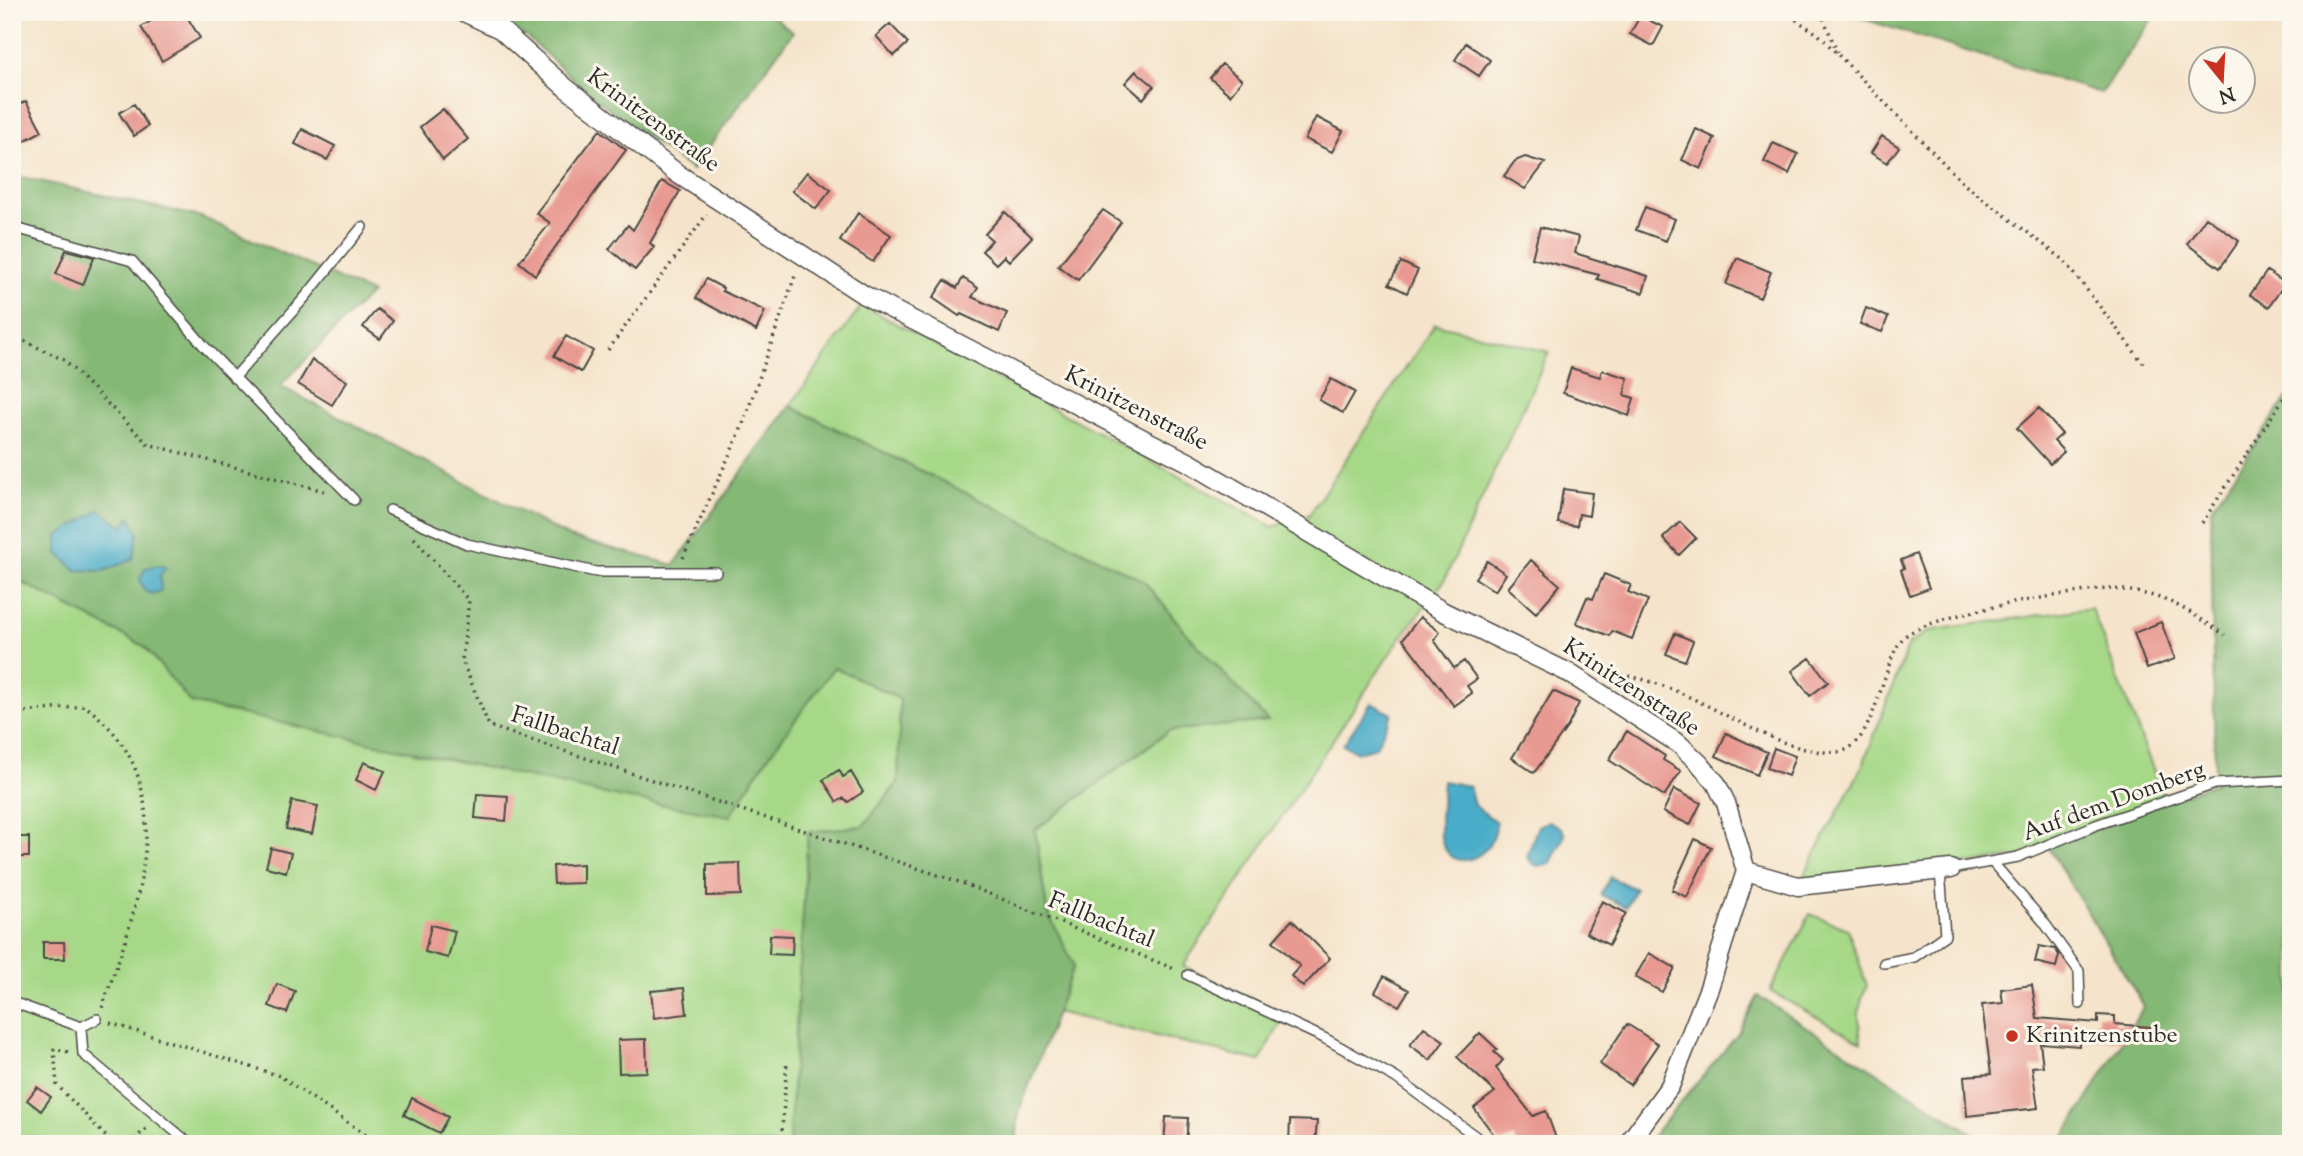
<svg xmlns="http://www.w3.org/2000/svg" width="2303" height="1156" viewBox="0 0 2303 1156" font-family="'Sorts Mill Goudy',serif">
<rect width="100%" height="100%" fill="#fbf7ec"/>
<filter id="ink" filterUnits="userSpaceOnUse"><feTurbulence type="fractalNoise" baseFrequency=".0143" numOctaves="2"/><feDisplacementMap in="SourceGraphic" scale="14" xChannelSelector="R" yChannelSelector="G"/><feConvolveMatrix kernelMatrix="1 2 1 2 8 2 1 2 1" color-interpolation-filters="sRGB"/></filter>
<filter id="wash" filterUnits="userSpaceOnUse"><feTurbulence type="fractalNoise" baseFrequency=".00686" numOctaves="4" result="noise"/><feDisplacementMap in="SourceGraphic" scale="28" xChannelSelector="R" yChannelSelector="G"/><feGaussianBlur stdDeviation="1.57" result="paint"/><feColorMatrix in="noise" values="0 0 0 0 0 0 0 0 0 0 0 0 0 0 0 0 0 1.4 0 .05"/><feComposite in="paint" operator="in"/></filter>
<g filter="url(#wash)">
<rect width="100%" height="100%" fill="#f5e4cb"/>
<path fill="#a6d887" stroke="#688259" stroke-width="2" d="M 862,305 L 1273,527 L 1309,515 L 1435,324 L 1549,352 L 1444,581 L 1399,640 L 1183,966 L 1285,1015 L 1260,1061 L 1056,1012 L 1073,965 L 1047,911 L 1035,830 L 1169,731 L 1267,721 L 1188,635 L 1144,581 L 790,406 Z
M 12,577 L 144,646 L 192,703 L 730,816 L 765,761 L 835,666 L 900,699 L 898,782 L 863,826 L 808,832 L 789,1144 L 12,1144 Z
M 2091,608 L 2165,800 L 2018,857 L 1798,886 L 1862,767 L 1909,644 L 1927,632 L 1940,629 Z
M 1810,914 L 1848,929 L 1867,986 C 1857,1005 1858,1021 1861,1042 L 1770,991 Z"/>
<path fill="#84b874" stroke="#587250" stroke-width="2" d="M 485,12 L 768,12 L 793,32 L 692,170 L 591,95 L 527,37 Z
M 1841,12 L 2157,12 L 2101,93 Z
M 12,175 L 201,217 L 371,293 L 280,386 L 569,537 L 674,565 L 790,406 L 1144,581 L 1188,635 L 1268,721 L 1169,731 L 1035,830 L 1047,911 L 1074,965 L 1019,1112 L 1016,1144 L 789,1144 L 808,832 L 863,826 L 898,783 L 900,699 L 834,667 L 765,761 L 730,816 L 623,798 L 191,703 L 144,646 L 12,577 Z
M 2291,392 L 2291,1144 L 2060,1144 L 2144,1006 L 2047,845 L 2215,783 L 2211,509 Z
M 1758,996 L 1983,1140 L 1996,1144 L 1646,1144 L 1739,1033 Z"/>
<path fill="#48acc8" stroke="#3a6c7a" stroke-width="2" d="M 100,510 L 123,527 L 130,517 L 138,533 L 133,559 L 104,571 L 76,570 L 58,553 L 58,536 Z
M 159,565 L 166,568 L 160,575 L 161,591 L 151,594 L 145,591 L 140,580 L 145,568 Z
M 1371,703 L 1392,714 L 1376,747 L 1358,752 L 1343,745 Z
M 1443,781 L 1469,786 L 1474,805 L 1496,822 C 1497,855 1451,880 1441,838 C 1438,821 1442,799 1443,781 Z
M 1549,821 L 1561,828 L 1565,835 L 1550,864 C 1539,868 1533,867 1527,856 L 1538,826 Z
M 1610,877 L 1635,889 L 1626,907 L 1601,895 Z"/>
<g id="blocks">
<path fill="#e89991" d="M 166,12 L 184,12 L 200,38 L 162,61 L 141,27 Z
M 1640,16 L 1663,27 L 1653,46 L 1630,34 Z
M 890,24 L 908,43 L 894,56 L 876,36 Z
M 1466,43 L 1490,60 L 1479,76 L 1455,60 Z
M 1222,64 L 1242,80 L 1230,95 L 1210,78 Z
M 1136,71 L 1154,86 L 1143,99 L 1125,83 Z
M 26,101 L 42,131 L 22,142 L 12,122 L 12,108 Z
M 134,104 L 148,126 L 134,136 L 119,113 Z
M 443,109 L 468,139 L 443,160 L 420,127 Z
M 1316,117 L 1343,131 L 1332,152 L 1305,139 Z
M 302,129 L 335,146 L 327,160 L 295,144 Z
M 1696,129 L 1715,138 L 1701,169 L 1682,160 Z
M 600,130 L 626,150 L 535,275 L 519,262 L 550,223 L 536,213 Z
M 1882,136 L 1899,147 L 1887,163 L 1871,153 Z
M 1773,143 L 1798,154 L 1789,174 L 1764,162 Z
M 1525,157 L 1545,163 L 1525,189 L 1504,176 L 1515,161 Z
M 807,172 L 831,190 L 816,209 L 792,191 Z
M 662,181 L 680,191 L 650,243 L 654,247 L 635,270 L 609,249 L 628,225 L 633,230 Z
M 1645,207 L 1675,219 L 1666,241 L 1636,230 Z
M 1103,210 L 1121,222 L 1078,280 L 1058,266 Z
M 1005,212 L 1032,237 L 1009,261 L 1004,256 L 996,264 L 982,251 L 992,240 L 985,234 Z
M 858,213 L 891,235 L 873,262 L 840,241 Z
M 2206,217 L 2239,241 L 2220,268 L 2187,244 Z
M 1540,227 L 1579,237 L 1575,253 L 1648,276 L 1643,293 L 1597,279 L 1599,275 L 1532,258 Z
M 66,250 L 94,257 L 83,285 L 56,274 Z
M 1737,258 L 1771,272 L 1760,298 L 1726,284 Z
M 1401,262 L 1418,270 L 1407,293 L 1389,284 Z
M 2267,271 L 2285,283 L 2269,307 L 2250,295 Z
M 963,278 L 978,288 L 972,297 L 1007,313 L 999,332 L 961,314 L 959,316 L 933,298 L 945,280 L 957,288 Z
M 706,279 L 723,288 L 722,291 L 765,311 L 756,331 L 696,298 Z
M 1866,308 L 1888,317 L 1882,332 L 1860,324 Z
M 377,309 L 393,321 L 380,339 L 363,327 Z
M 566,336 L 593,351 L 581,372 L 554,356 Z
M 312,360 L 347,381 L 332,405 L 298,384 Z
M 1571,368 L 1600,377 L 1602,370 L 1628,378 L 1624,395 L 1634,398 L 1629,416 L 1563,393 Z
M 1331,379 L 1355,392 L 1343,413 L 1319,400 Z
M 2039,408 L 2062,434 L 2054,441 L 2064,452 L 2050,464 L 2017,428 Z
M 1563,489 L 1592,493 L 1589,516 L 1579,514 L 1577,526 L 1558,523 Z
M 1680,522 L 1696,538 L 1679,555 L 1663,538 Z
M 1916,554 L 1929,588 L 1910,595 L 1901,570 L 1904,568 L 1901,560 Z
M 1531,560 L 1560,585 L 1536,613 L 1508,588 Z
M 1487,561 L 1506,574 L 1495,591 L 1475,578 Z
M 1604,574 L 1631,585 L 1628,592 L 1648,600 L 1632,639 L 1612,631 L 1610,636 L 1576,623 L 1587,597 L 1593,599 Z
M 1420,617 L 1440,632 L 1434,640 L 1454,668 L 1464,661 L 1477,679 L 1467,686 L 1472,693 L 1454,706 L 1403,639 Z
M 2161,622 L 2175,659 L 2147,669 L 2134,633 Z
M 1675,633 L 1693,641 L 1685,661 L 1666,654 Z
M 1810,658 L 1828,682 L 1810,696 L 1792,671 Z
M 1553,691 L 1579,703 L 1568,726 L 1534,773 L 1512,758 Z
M 1627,731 L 1665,756 L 1663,760 L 1681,771 L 1664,796 L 1609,760 Z
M 1726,733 L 1767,752 L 1757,775 L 1716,756 Z
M 1774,748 L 1795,756 L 1788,776 L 1767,768 Z
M 364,762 L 385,771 L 376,790 L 356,780 Z
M 839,770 L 843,777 L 851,772 L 863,792 L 848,802 L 844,798 L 837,802 L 823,780 Z
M 1674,789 L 1701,803 L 1690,825 L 1663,812 Z
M 477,794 L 508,796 L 506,821 L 475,818 Z
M 292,801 L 318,806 L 312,834 L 286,829 Z
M 12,837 L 29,837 L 29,857 L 12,857 Z
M 1695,839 L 1711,847 L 1687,897 L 1672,890 Z
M 271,848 L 291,853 L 286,872 L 266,867 Z
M 740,863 L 741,895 L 707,896 L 707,864 Z
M 583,864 L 583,883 L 554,884 L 553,866 Z
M 1602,901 L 1626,913 L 1609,945 L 1586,933 Z
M 1292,920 L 1330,958 L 1303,987 L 1291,976 L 1300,966 L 1273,941 Z
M 431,925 L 455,931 L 448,958 L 425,952 Z
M 770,935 L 793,936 L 792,955 L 769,954 Z
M 43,942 L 64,942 L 65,959 L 43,959 Z
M 2039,946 L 2055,949 L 2059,955 L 2056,967 L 2035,962 Z
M 1649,953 L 1675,968 L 1662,992 L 1635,977 Z
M 1384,976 L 1409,990 L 1399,1006 L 1375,992 Z
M 277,984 L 295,991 L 287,1013 L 269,1006 Z
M 2032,985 L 2037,1018 L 2098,1023 L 2098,1015 L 2115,1016 L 2115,1024 L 2150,1027 L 2149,1041 L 2079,1038 L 2079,1046 L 2040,1043 L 2043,1066 L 2032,1067 L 2038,1108 L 1967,1116 L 1964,1076 L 1991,1074 L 1982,1005 L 2003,1003 L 2001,989 Z
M 684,988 L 687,1014 L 654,1018 L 651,991 Z
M 1627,1024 L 1658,1044 L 1630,1085 L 1600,1064 Z
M 1424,1027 L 1444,1041 L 1430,1060 L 1410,1045 Z
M 1480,1033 L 1497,1049 L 1494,1052 L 1503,1060 L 1496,1068 L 1533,1116 L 1546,1111 L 1558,1144 L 1517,1144 L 1514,1137 L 1500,1143 L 1474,1108 L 1495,1092 L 1457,1057 Z
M 646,1039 L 647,1072 L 619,1073 L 618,1040 Z
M 37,1087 L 51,1097 L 41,1111 L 27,1100 Z
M 412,1098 L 448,1117 L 439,1133 L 404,1115 Z
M 1166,1117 L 1188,1118 L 1186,1144 L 1164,1144 Z
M 1290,1120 L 1317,1121 L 1315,1144 L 1289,1144 Z"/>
</g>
</g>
<g filter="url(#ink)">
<use href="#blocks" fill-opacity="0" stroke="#494743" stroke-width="2"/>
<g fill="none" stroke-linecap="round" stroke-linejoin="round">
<defs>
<path id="lane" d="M 12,227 L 132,261 L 204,346 L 354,500
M 234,378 L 307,295 L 362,227
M 390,510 L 467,544 L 596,572 L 716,572
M 1993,863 L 2043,921 L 2079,971 L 2080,1004
M 1951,869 L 2018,857 L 2096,825 L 2215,784 L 2291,780
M 1884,963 L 1914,957 L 1945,935 L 1940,871
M 1188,975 L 1324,1038 L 1396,1078 L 1486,1144
M 12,1002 L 81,1027 L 97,1019
M 81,1027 L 83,1054 L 190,1144"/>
<path id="street" d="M 464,12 L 500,29 L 566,88 L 678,174 L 864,295 L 1190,463 L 1444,612 L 1569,673 L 1679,744 L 1699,763 L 1716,783 L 1726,803 L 1746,871 L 1709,988 L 1670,1086 L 1628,1144
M 1746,871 L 1798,886 L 1951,869"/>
</defs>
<use href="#lane" stroke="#494743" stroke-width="12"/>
<use href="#street" stroke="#494743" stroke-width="21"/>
<path stroke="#494743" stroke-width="3.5" stroke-dasharray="2 5" stroke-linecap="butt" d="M 1784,12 L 1818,34 L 1965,185 L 2064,260 L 2143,363
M 1821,12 L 1837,52
M 12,335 L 64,360 L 148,444 L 324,491
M 608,350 L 707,214
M 2202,523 L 2291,387
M 414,538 L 469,601 L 462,660 L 489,726 L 962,883 L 1177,970
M 683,558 L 742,427 L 796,273
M 1608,674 C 1688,676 1768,757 1837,752 C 1876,750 1881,662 1903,638 C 1924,615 2073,591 2108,589 C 2120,589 2134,591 2145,594 C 2175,600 2199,618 2225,635
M 12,713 L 85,706 C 189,783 136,909 102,1008
M 110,1023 L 280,1076 L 379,1144
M 68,1052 L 54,1049 L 57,1085 L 113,1144
M 1656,1139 L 1664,1144
M 129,1144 L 148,1127
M 781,1144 L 787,1061"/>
<use href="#lane" stroke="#fff" stroke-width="9"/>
<use href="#street" stroke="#fff" stroke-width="18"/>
</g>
</g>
<circle fill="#c8321e" stroke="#fbf7ec" stroke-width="2.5" cx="2012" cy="1036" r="7"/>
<g text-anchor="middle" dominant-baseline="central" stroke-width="6" stroke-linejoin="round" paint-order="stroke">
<g font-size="24" fill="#2b2b2b" stroke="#fbf7ec">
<text transform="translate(653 121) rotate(36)">Krinitzenstraße</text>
<text transform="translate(1136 409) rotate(27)">Krinitzenstraße</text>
<text transform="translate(1631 688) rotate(33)">Krinitzenstraße</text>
<text transform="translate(565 732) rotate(18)">Fallbachtal</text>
<text transform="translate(2114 802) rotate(-20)">Auf dem Domberg</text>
<text transform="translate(1101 921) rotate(22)">Fallbachtal</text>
</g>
<g font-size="24" fill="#2b2b2b" stroke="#fbf7ec" text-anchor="start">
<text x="2026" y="1036">Krinitzenstube</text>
</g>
</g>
<rect width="2303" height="1156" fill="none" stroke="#fbf7ec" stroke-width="42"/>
<g transform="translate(2222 80) rotate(162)"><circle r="33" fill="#fbf7ec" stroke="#a8a59f" stroke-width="2"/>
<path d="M0-5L12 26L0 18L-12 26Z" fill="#c8321e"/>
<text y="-10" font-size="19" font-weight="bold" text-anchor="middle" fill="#2b2b2b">N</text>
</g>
</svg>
